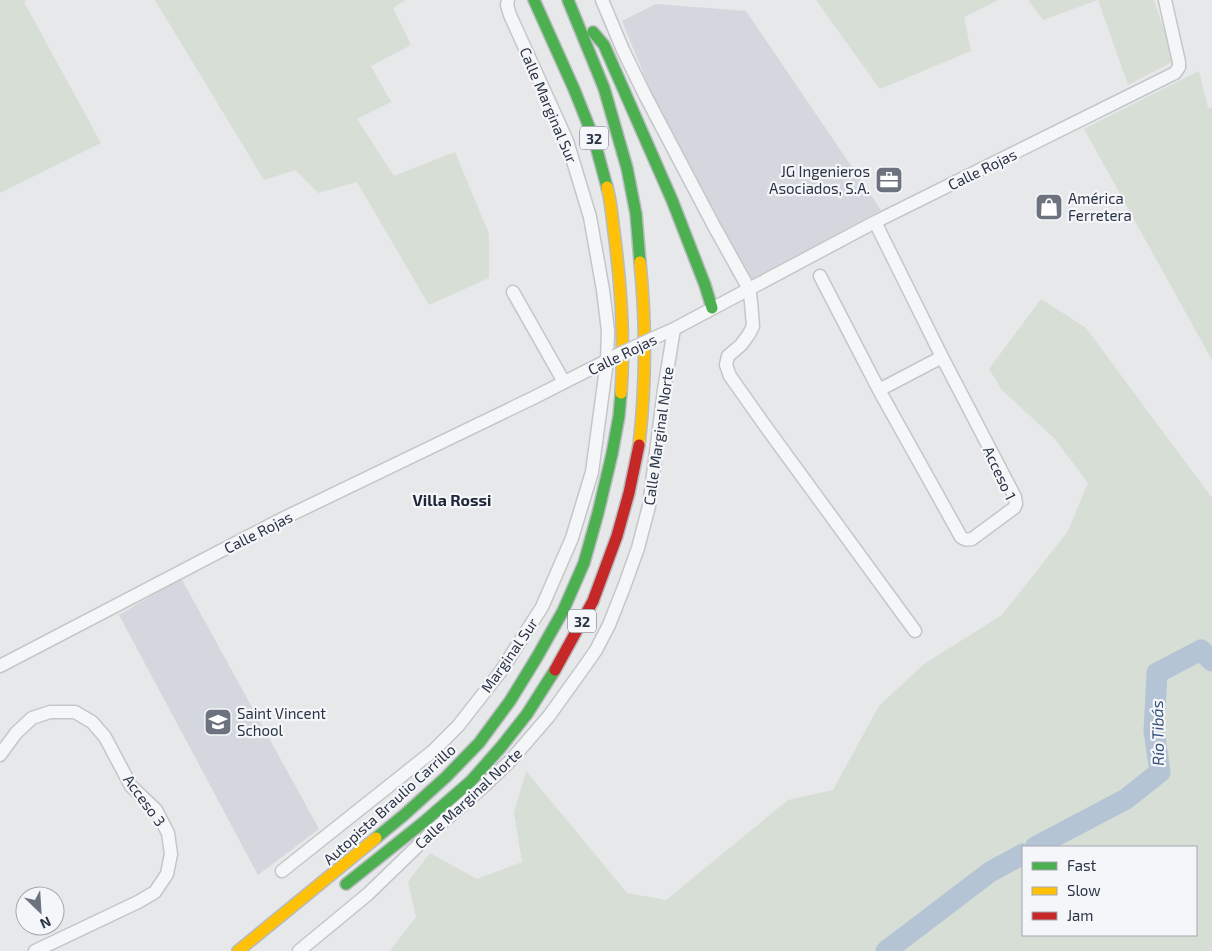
<svg xmlns="http://www.w3.org/2000/svg" width="1212" height="951" viewBox="0 0 1212 951" font-family="'Exo 2',sans-serif">
<rect width="100%" height="100%" fill="#e6e8ea"/>
<path fill="#d4d7dd" d="M 656,4 L 746,11 L 881,210 L 751,281 L 656,104 L 622,21 Z
M 181,578 L 319,829 L 258,875 L 119,615 Z"/>
<path fill="#d6ded6" fill-rule="evenodd" d="M 0,0 L 27,0 L 24,2 L 101,143 L 0,193 Z
M 155,0 L 406,0 L 393,8 L 411,45 L 371,66 L 391,102 L 357,119 L 394,176 L 455,152 L 489,234 L 489,278 L 429,305 L 357,182 L 318,193 L 295,170 L 264,180 Z
M 816,0 L 999,0 L 964,17 L 971,51 L 880,89 Z
M 1028,0 L 1154,0 L 1174,61 L 1128,85 L 1098,0 L 1043,20 Z
M 1199,71 L 1208,108 L 1212,107 L 1212,360 L 1084,129 Z
M 1041,299 L 1086,328 L 1212,498 L 1212,951 L 390,951 L 416,917 L 408,882 L 430,853 L 477,879 L 522,862 L 514,813 L 526,771 L 627,893 L 666,900 L 788,800 L 833,790 L 879,706 L 924,664 L 1002,615 L 1068,531 L 1088,483 L 1055,439 L 1002,390 L 989,369 ZM 1023,847 L 1196,847 L 1196,935 L 1023,935 Z"/>
<g fill="none" stroke-linecap="round" stroke-linejoin="round">
<path stroke="#b4c4d5" stroke-width="21" d="M 1035,847 L 1126,799 L 1160,772 L 1154,731 L 1157,673 L 1201,650 L 1212,661
M 886,951 L 990,872 L 1023,854"/>
<defs>
<path id="street" d="M 602,0 L 623,50 L 645,95 L 714,226 L 749,289 L 751,302 L 753,326 L 749,334 L 741,345 L 728,356 L 726,365 L 730,376 L 766,427 L 915,631
M 820,276 L 879,390 L 961,537 C 965,540 967,540 972,539 L 1014,508 L 1016,504 L 1015,497 L 942,357 L 875,222
M 513,292 L 564,382
M 656,337 L 674,329 L 875,222 L 1175,73 L 1179,67 L 1179,62 L 1165,0
M 879,390 L 942,357
M 0,666 L 282,519 L 535,397 L 612,358
M 0,755 L 16,733 L 32,718 L 50,712 L 75,712 L 92,722 L 105,737 L 131,786 L 156,810 L 168,833 L 171,854 L 167,874 L 155,892 L 138,902 L 35,951
M 282,871 L 433,751 L 458,726 L 501,671 L 542,607 L 572,538 L 592,472 L 607,361 L 608,331 L 603,290 L 590,217 L 567,141 L 510,15 L 507,5 L 508,0
M 299,951 L 368,894 L 433,831 L 484,786 L 511,760 L 549,716 L 587,663 L 596,650 L 609,625 L 624,587 L 638,548 L 649,506 L 664,390 L 674,329"/>
<path id="fast" d="M 534,0 L 574,89 L 594,139 L 607,187
M 568,0 L 604,88 L 627,168 L 636,214 L 640,262
M 593,32 L 604,45 L 672,200 L 705,285 L 712,308
M 376,838 L 404,815 L 446,777 L 479,743 L 510,701 L 537,657 L 563,611 L 584,563 L 598,513 L 612,454 L 619,416 L 621,393
M 346,884 L 425,821 L 471,781 L 501,747 L 527,714 L 555,670"/>
<path id="slow" d="M 607,187 C 611,201 612,217 614,232 C 621,285 625,339 621,393
M 639,445 C 646,385 646,322 640,262
M 238,951 L 376,838"/>
<path id="jam" d="M 555,670 L 593,601 L 617,536 L 629,493 L 639,445"/>
</defs>
<use href="#street" stroke="#c4c6c8" stroke-width="15"/>
<use href="#fast" stroke="#b8bbbf" stroke-width="14"/>
<use href="#slow" stroke="#b8bbbf" stroke-width="14"/>
<use href="#jam" stroke="#b8bbbf" stroke-width="14"/>
<use href="#street" stroke="#f5f6f7" stroke-width="12"/>
<use href="#fast" stroke="#4caf50" stroke-width="11"/>
<use href="#slow" stroke="#ffc107" stroke-width="11"/>
<use href="#jam" stroke="#c62828" stroke-width="11"/>
<defs>
<path id="street-bridge" d="M 615,356 L 656,337"/>
</defs>
<use href="#street-bridge" stroke="#c4c6c8" stroke-width="15" stroke-linecap="butt"/>
<use href="#street-bridge" stroke="#f5f6f7" stroke-width="12"/>
</g>
<defs>
<symbol id="office-square" viewBox="-11 -11 22 22"><rect x="-9" y="-9" width="18" height="18" rx="4" fill="#6c737f" stroke="#f4f6f9"/><path d="M-6-3h4V-5.5h4V-3h4V5H-6ZM-1-4.5V-3h2v-1.5ZM-6 0V1H6V0Z" fill="#fff"/></symbol>
<symbol id="shop-square" viewBox="-11 -11 22 22"><rect x="-9" y="-9" width="18" height="18" rx="4" fill="#6c737f" stroke="#f4f6f9"/><path d="M-5-2.5h2.3a2.7 3.5 0 0 1 5.4 0H5L5.5 6h-11ZM-1.5-2.5h3a1.5 2.3 0 0 0-3 0Z" fill="#fff"/></symbol>
<symbol id="school-square" viewBox="-11 -11 22 22"><rect x="-9" y="-9" width="18" height="18" rx="4" fill="#6c737f" stroke="#f4f6f9"/><path d="M0-5L7-2L0 1L-7-2ZM-4 1L0 2.5L4 1V4Q0 6-4 4Z" fill="#fff"/></symbol>
</defs>
<g fill-rule="evenodd">
<use href="#office-square" x="873" y="164" width="32" height="32"/>
<use href="#shop-square" x="1033" y="191" width="32" height="32"/>
<use href="#school-square" x="202" y="706" width="32" height="32"/>
</g>
<g text-anchor="middle" dominant-baseline="central" stroke-width="4.5" stroke-linejoin="round" paint-order="stroke">
<g fill="#f4f6f9" stroke="#676e7b" stroke-width="1">
<rect x="580" y="126.5" width="28" height="23" rx="4"/>
<rect x="568" y="609.5" width="28" height="23" rx="4"/>
</g>
<g font-size="14" font-weight="bold" fill="#2b3445">
<text x="594" y="138">32</text>
<text x="582" y="621">32</text>
</g>
<g font-size="15" fill="#2b3445" stroke="#f4f6f9">
<text transform="translate(549 105) rotate(67)">Calle Marginal Sur</text>
<text transform="translate(982 169) rotate(-26)">Calle Rojas</text>
<text transform="translate(622 354) rotate(-26)">Calle Rojas</text>
<text transform="translate(658 436) rotate(-82)">Calle Marginal Norte</text>
<text transform="translate(1000 473) rotate(65)">Acceso 1</text>
<text transform="translate(258 532) rotate(-27)">Calle Rojas</text>
<text transform="translate(509 655) rotate(-55)">Marginal Sur</text>
<text transform="translate(468 798) rotate(-43)">Calle Marginal Norte</text>
<text transform="translate(145 800) rotate(54)">Acceso 3</text>
<text transform="translate(389 804) rotate(-42)">Autopista Braulio Carrillo</text>
</g>
<g font-size="15" fill="#2b3445" stroke="#f4f6f9" text-anchor="start">
<text x="870" y="171" text-anchor="end">JG Ingenieros<tspan x="870" dy="17">Asociados, S.A.</tspan></text>
<text x="1068" y="198">América<tspan x="1068" dy="17">Ferretera</tspan></text>
<text x="237" y="713">Saint Vincent<tspan x="237" dy="17">School</tspan></text>
</g>
<g font-size="16" font-weight="bold" fill="#1d2536" stroke="#f4f6f9">
<text x="452" y="499">Villa Rossi</text>
</g>
<g font-size="16" font-style="italic" fill="#34527a" stroke="#f4f6f9">
<text transform="translate(1157 733) rotate(-91)">Río Tibás</text>
</g>
</g>
<rect x="1022" y="846" width="175" height="90" fill="#f4f6f9" stroke="#a4a8b1"/>
<rect x="1032" y="862" width="25" height="8" fill="#4caf50" stroke="#a4a8b1"/>
<text x="1067" y="871" font-size="15" fill="#2b3445">Fast</text>
<rect x="1032" y="887" width="25" height="8" fill="#ffc107" stroke="#a4a8b1"/>
<text x="1067" y="896" font-size="15" fill="#2b3445">Slow</text>
<rect x="1032" y="912" width="25" height="8" fill="#c62828" stroke="#a4a8b1"/>
<text x="1067" y="921" font-size="15" fill="#2b3445">Jam</text>
<g transform="translate(40 911) rotate(155)"><circle r="24" fill="#f4f6f9" stroke="#a4a8b1"/>
<path d="M0-4L9 19L0 12L-9 19Z" fill="#6c737f"/>
<text y="-8" font-size="14" font-weight="bold" text-anchor="middle" fill="#2b3445">N</text>
</g>
</svg>
